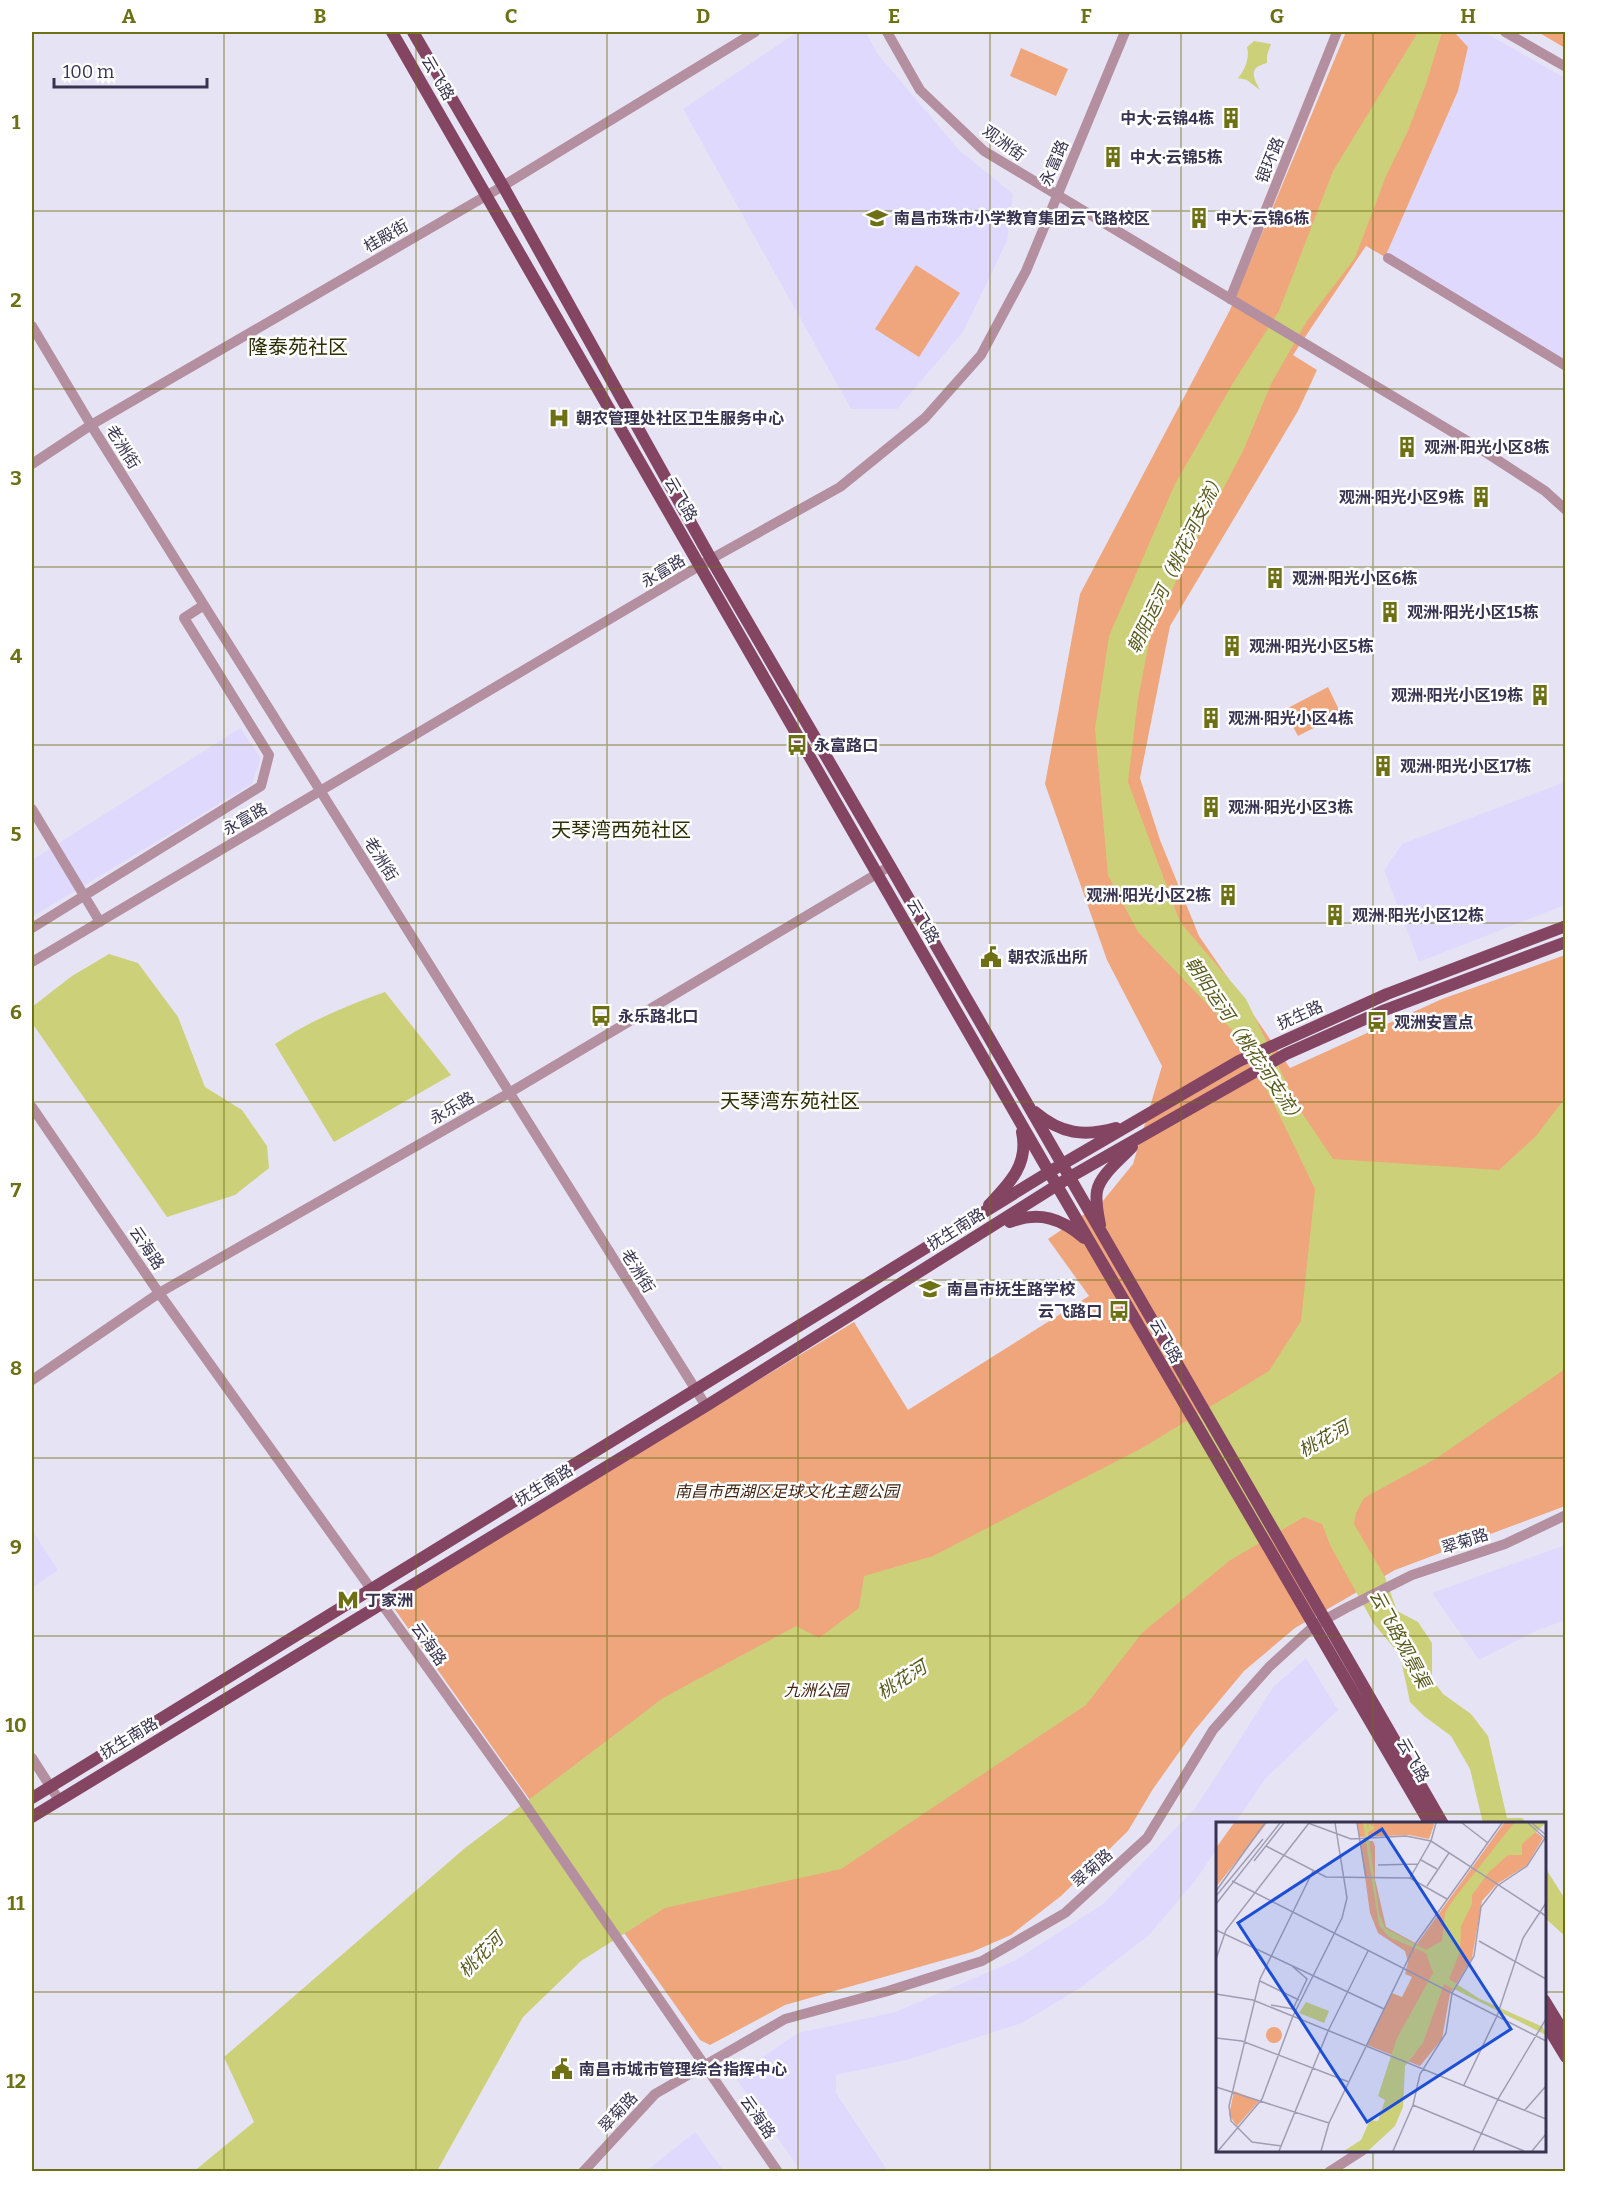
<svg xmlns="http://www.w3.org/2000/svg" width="1597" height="2203" viewBox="0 0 1597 2203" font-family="Bitter,'Noto Sans SC',serif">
<rect width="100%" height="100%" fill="#e6e4f4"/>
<path fill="#dfdafd" d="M 797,32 L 866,32 L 877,53 L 959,150 L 1013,194 L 1007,241 L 963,332 L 897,409 L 851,409 L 683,109 Z
M 1457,32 L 1484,32 L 1565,78 L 1565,364 L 1369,244 L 1423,154 Z
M 240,728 L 261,758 L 252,784 L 32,917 L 32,860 Z
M 1565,782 L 1565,905 L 1419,962 L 1384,870 L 1402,844 Z
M 32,1530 L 58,1570 L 32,1588 Z
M 1565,1545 L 1565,1620 L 1536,1631 L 1479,1660 L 1432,1593 Z
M 1306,1658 L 1338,1710 L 1266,1778 L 1235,1823 L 1218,1824 L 1217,1849 L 1195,1881 L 1148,1936 L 1080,1988 L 1022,2023 L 907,2060 L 836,2075 L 836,2093 L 888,2171 L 801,2171 L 734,2076 L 798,2033 L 895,2012 L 1014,1961 L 1103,1904 L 1196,1807 L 1274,1686 Z
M 695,2132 L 724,2171 L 646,2171 Z"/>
<path fill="#efa67c" d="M 1346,32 L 1454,32 L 1468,47 L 1458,91 L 1385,257 L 1366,246 L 1293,355 L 1317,370 L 1298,411 L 1170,626 L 1140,778 L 1160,840 L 1199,936 L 1290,1068 L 1442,999 L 1565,955 L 1565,1506 L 1395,1570 L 1295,1628 L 1244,1671 L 1194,1731 L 1153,1789 L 1128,1831 L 1061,1896 L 1011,1935 L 972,1952 L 785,2005 L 710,2045 L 700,2040 L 391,1604 L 854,1322 L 908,1410 L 1089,1296 L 1048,1239 L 1102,1202 L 1133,1164 L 1162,1066 L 1107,960 L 1045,784 L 1080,594 L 1230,310 Z
M 1538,32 L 1565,32 L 1565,48 Z
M 1021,48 L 1068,69 L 1056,96 L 1010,76 Z
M 916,265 L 960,293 L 919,357 L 875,329 Z
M 1328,687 L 1341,714 L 1298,736 L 1284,710 Z"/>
<path fill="#ccd079" d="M 1418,32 L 1442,32 L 1425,87 L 1407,133 L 1386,176 L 1355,258 L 1307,321 L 1272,382 L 1243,451 L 1188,556 L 1150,637 L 1138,699 L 1128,782 L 1180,922 L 1246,999 L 1298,1107 L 1333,1159 L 1499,1170 L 1536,1136 L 1565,1098 L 1565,1369 L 1437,1458 L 1364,1498 L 1356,1513 L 1354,1524 L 1385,1577 L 1397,1611 L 1418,1622 L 1432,1643 L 1432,1679 L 1443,1694 L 1471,1714 L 1488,1736 L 1507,1818 L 1522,1818 L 1527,1823 L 1483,1823 L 1470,1769 L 1451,1736 L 1424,1716 L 1410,1702 L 1400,1655 L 1374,1624 L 1331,1547 L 1322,1524 L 1304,1517 L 1229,1561 L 1142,1633 L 1086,1705 L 841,1869 L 665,1908 L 581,1961 L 523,2017 L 437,2171 L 193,2172 L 254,2122 L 224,2057 L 465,1848 L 663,1698 L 796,1626 L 819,1638 L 859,1608 L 864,1576 L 933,1556 L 1142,1448 L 1269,1371 L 1301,1321 L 1315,1189 L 1269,1094 L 1234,1032 L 1138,932 L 1108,875 L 1095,729 L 1109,636 L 1175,484 L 1233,383 L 1279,311 L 1333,171 Z
M 1254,41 L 1271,44 L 1267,55 L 1267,63 C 1249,68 1252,75 1260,90 L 1247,80 L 1238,78 C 1245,70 1250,57 1247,47 Z
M 109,954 L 138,963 L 178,1017 L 205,1087 L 242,1110 L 267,1146 L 269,1168 L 235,1195 L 167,1217 L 32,1023 L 32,1007 L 72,976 Z
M 385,992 L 451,1075 L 334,1142 L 275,1044 C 309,1021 346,1006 385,992 Z
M 1544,1855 L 1546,1869 L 1565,1899 L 1565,1936 L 1545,1918 Z"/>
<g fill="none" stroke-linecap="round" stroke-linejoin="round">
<path stroke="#b48f9f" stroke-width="10" d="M 887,32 L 920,90 L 984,151 L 1479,448 L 1545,491 L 1566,510
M 1505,32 L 1566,67
M 1388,258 L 1566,366
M 1230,299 L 1337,32
M 32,326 L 91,425 L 706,1406
M 32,464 L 91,425 L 503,186 L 755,32
M 32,809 L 100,922
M 32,928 L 261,786 L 269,755 L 184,618 L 204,605
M 32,962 L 711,559 L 840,487 L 925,418 L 981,355 L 1026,271 L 1125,32
M 32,1107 L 159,1293 L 518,1794 L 778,2172
M 32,1380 L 159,1293 L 509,1093 L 890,866
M 32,1758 L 59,1800
M 583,2172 L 655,2094 L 785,2019 L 888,1991 L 982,1961 L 1065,1913 L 1147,1838 L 1213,1730 L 1269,1667 L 1315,1625 L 1346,1608 L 1412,1575 L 1505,1544 L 1566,1515
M 1329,2172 L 1363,2150"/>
<path stroke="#844563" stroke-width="12" d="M 392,32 L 1049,1172 L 1430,1824
M 413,32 L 503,186 L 711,559 L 890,866 L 1443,1824
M 1035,1112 C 1061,1134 1084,1137 1116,1128
M 989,1205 C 1010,1183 1029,1164 1022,1132
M 1010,1222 C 1039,1211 1061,1218 1084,1238
M 1100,1225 C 1098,1214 1095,1202 1097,1191 C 1100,1175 1121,1159 1132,1147
M 32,1798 L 1049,1172 L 1239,1061 L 1387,994 L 1566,926
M 32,1817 L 706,1406 L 1070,1177 L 1286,1054 L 1385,1010 L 1566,942
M 1544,2000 L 1566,2036
M 1544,2021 L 1566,2057"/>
</g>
<path fill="none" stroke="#6e7014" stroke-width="1.5" stroke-opacity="0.55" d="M 224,32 L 224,2172M 416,32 L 416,2172M 607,32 L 607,2172M 798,32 L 798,2172M 990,32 L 990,2172M 1181,32 L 1181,2172M 1373,32 L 1373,1824M 32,211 L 1566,211M 32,389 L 1566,389M 32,567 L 1566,567M 32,745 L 1566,745M 32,923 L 1566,923M 32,1102 L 1566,1102M 32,1280 L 1566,1280M 32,1458 L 1566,1458M 32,1636 L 1566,1636M 32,1814 L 1566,1814M 32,1992 L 1218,1992M 1544,1992 L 1566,1992M 1373,2150 L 1373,2172"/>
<defs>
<symbol id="building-bare" viewBox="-9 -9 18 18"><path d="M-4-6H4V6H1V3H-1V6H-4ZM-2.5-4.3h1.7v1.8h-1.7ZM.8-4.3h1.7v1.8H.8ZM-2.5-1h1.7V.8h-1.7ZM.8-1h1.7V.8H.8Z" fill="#6e7014" stroke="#fff" stroke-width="2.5" paint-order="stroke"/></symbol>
<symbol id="school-bare" viewBox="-9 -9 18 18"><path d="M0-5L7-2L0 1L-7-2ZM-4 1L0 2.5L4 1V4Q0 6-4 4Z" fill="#6e7014" stroke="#fff" stroke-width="2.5" paint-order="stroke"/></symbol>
<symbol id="hospital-bare" viewBox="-9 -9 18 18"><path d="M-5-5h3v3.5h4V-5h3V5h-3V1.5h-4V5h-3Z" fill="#6e7014" stroke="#fff" stroke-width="2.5" paint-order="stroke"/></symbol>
<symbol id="bus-bare" viewBox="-9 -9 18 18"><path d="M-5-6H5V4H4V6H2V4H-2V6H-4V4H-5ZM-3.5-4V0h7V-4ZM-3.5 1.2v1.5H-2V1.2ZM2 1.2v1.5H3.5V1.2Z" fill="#6e7014" stroke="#fff" stroke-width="2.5" paint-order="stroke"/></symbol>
<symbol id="civic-bare" viewBox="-9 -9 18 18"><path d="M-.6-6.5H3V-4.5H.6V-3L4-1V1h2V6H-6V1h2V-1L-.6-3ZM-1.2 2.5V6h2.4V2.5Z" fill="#6e7014" stroke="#fff" stroke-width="2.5" paint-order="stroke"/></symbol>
<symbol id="metro-bare" viewBox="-9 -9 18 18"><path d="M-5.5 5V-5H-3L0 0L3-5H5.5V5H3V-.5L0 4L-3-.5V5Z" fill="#6e7014" stroke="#fff" stroke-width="2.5" paint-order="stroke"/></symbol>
</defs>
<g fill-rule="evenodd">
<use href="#building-bare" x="1216" y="103" width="30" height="30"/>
<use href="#building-bare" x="1098" y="142" width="30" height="30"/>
<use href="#school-bare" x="862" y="203" width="30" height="30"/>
<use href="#building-bare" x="1184" y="203" width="30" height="30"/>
<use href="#hospital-bare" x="544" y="403" width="30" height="30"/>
<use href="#building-bare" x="1392" y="432" width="30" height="30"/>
<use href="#building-bare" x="1466" y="482" width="30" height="30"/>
<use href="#building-bare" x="1260" y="563" width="30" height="30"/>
<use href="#building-bare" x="1375" y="597" width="30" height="30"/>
<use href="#building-bare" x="1217" y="631" width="30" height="30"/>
<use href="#building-bare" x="1525" y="680" width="30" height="30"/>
<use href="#building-bare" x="1196" y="703" width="30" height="30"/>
<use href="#bus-bare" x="782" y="730" width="30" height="30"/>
<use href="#building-bare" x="1368" y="751" width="30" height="30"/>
<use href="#building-bare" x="1196" y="792" width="30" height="30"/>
<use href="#building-bare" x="1213" y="880" width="30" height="30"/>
<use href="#building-bare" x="1320" y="900" width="30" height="30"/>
<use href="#civic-bare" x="976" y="942" width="30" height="30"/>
<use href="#bus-bare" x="586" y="1001" width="30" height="30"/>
<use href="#bus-bare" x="1362" y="1007" width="30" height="30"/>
<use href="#school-bare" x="915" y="1274" width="30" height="30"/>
<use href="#bus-bare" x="1104" y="1296" width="30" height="30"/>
<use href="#metro-bare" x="333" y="1585" width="30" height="30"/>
<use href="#civic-bare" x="547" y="2054" width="30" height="30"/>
</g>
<g text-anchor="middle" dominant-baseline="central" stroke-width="5" stroke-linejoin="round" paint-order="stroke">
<g font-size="16" fill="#383351" stroke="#fff">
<text transform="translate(438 78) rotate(60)">云飞路</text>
<text transform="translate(1004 143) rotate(36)">观洲街</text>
<text transform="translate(1270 160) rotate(-68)">银环路</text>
<text transform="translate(1054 163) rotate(-67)">永富路</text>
<text transform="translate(386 236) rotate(-30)">桂殿街</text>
<text transform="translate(123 447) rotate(58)">老洲街</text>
<text transform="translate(681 499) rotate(60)">云飞路</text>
<text transform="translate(663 571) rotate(-31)">永富路</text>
<text transform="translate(245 819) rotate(-30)">永富路</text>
<text transform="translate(381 859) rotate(58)">老洲街</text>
<text transform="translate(923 921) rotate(60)">云飞路</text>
<text transform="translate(1300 1015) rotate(-24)">抚生路</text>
<text transform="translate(452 1108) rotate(-30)">永乐路</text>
<text transform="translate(956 1229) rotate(-32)">抚生南路</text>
<text transform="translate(147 1248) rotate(56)">云海路</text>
<text transform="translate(638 1271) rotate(58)">老洲街</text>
<text transform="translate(1166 1341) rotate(60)">云飞路</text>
<text transform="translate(544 1485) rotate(-31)">抚生南路</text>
<text transform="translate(1465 1541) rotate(-18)">翠菊路</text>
<text transform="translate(429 1644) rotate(55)">云海路</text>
<text transform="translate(129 1738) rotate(-31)">抚生南路</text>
<text transform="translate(1413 1760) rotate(60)">云飞路</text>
<text transform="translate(1092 1868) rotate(-42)">翠菊路</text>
<text transform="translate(618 2112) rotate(-47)">翠菊路</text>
<text transform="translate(758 2117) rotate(55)">云海路</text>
</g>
<g font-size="16" font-weight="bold" fill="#383351" stroke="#fff" text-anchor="start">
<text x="1214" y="118" text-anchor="end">中大·云锦4栋</text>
<text x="1130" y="157">中大·云锦5栋</text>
<text x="894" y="218">南昌市珠市小学教育集团云飞路校区</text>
<text x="1216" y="218">中大·云锦6栋</text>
<text x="576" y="418">朝农管理处社区卫生服务中心</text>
<text x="1424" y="447">观洲·阳光小区8栋</text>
<text x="1464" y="497" text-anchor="end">观洲·阳光小区9栋</text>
<text x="1292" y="578">观洲·阳光小区6栋</text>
<text x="1407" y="612">观洲·阳光小区15栋</text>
<text x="1249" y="646">观洲·阳光小区5栋</text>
<text x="1523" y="695" text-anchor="end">观洲·阳光小区19栋</text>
<text x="1228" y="718">观洲·阳光小区4栋</text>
<text x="814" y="745">永富路口</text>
<text x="1400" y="766">观洲·阳光小区17栋</text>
<text x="1228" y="807">观洲·阳光小区3栋</text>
<text x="1211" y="895" text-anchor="end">观洲·阳光小区2栋</text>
<text x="1352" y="915">观洲·阳光小区12栋</text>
<text x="1008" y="957">朝农派出所</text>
<text x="618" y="1016">永乐路北口</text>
<text x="1394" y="1022">观洲安置点</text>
<text x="947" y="1289">南昌市抚生路学校</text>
<text x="1102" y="1311" text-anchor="end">云飞路口</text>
<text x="365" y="1600">丁家洲</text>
<text x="579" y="2069">南昌市城市管理综合指挥中心</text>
</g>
<g font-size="16" font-style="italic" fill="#432410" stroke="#fff">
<text x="787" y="1491">南昌市西湖区足球文化主题公园</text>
<text x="816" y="1690">九洲公园</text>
</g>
<g font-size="18" font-style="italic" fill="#595b1b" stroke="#fff">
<text transform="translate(1176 563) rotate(-64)">朝阳运河（桃花河支流）</text>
<text transform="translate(1245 1041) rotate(56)">朝阳运河（桃花河支流）</text>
<text transform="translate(1324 1439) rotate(-29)">桃花河</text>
<text transform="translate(1400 1639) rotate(62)">云飞路观景渠</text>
<text transform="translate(902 1680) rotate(-32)">桃花河</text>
<text transform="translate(481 1955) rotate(-45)">桃花河</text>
</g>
<g font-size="20" fill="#2d2f04" stroke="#fff">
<text x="298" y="347">隆泰苑社区</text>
<text x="621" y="830">天琴湾西苑社区</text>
<text x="790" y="1101">天琴湾东苑社区</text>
</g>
</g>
<g transform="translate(1216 1822)">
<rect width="330" height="330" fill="#e6e4f4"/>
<path d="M 18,1 L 51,1 L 0,65 L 0,26 ZM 141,1 L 218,1 L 218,3 L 213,17 L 193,13 L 143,15 ZM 288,1 L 309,1 L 327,16 L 311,43 L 281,62 L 266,79 L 256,136 L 234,172 L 226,217 L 204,244 L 151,223 L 176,171 L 186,175 L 196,155 L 189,152 L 192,140 L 189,129 L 162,111 L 154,91 L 144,19 L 157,19 L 159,24 L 159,57 L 170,105 L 201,122 ZM50 213a8 8 0 1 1 16 0a8 8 0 1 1-16 0ZM 18,269 L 43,279 L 21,304 L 13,293 Z" fill="#efa67c"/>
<path d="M 147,1 L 151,1 L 152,8 L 153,1 L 159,6 L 152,10 L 163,91 L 169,106 L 210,128 L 226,119 L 229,91 L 237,78 L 298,1 L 330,1 L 306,22 L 306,33 L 292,33 L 273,50 L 256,73 L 256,82 L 245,104 L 244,130 L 233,157 L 264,177 L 327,205 L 330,213 L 228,162 L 207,221 L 189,244 L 187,285 L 179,304 L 152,329 L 128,329 L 145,318 L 154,298 L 162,299 L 169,278 L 162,274 L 181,216 L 217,151 L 210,131 L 173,115 L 163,103 ZM 90,180 L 113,189 L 108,201 L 83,191 Z" fill="#ccd079"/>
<path fill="none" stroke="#a09db3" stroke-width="1.5" d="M 92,1 L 135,17 L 190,14 L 215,19 L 330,94M 141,1 L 150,56M 246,1 L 272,21M 312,1 L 330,17M 316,1 L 330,13M 50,24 L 110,55 L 194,56 L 231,77M 205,38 L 221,47M 38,39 L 68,1M 162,43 L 202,42M 194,56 L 215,19 L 220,1M 16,59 L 330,219M 211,64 L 233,31M 0,69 L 49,1M 0,74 L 47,17M 0,82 L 64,1M 0,108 L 168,187M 263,119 L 330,157M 0,137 L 10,108 L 93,1M 44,159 L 83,178M 0,172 L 37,178 L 330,297M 55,183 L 77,187 L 91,157 L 76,144M 0,216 L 26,219 L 133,260M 248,263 L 281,194 L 307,116 L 330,81M 0,265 L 113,301M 197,283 L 308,329M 309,288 L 330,264M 66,324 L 36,320 L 15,299 L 13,284 L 44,157 L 97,49M 2,329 L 46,277 L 77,194 L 126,96 L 131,76 L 119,1M 63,329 L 112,209 L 152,129M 105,329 L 113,301 L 200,121 L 286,1M 177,329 L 197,283 L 204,252 L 230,211 L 236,171 L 258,134 L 265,85 L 281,64 L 311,44 L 329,16M 257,329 L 282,277 L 330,197M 316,329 L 330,312"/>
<path fill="#1d4ed8" fill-opacity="0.15" stroke="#1d4ed8" stroke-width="3" d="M 166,7 L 295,207 L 151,300 L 22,101 Z"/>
<rect width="330" height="330" fill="none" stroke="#383351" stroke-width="3"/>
</g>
<rect width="1597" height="2203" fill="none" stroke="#ffffff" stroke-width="66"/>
<path d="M54 78v9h153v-9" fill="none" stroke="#383351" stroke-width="3"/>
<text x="63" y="78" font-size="18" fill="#383351" stroke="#ffffff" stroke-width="4.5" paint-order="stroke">100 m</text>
<rect x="33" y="33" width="1531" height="2137" fill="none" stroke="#6e7014" stroke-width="2"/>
<g font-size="20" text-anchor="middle" font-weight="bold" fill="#6e7014">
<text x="129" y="23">A</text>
<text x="320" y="23">B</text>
<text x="511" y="23">C</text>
<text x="703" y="23">D</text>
<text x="894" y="23">E</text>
<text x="1086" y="23">F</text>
<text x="1277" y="23">G</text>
<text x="1468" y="23">H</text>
<text x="16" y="129">1</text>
<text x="16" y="307">2</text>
<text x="16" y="485">3</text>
<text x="16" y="663">4</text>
<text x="16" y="841">5</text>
<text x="16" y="1019">6</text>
<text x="16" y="1197">7</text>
<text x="16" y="1375">8</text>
<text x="16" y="1554">9</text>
<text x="16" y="1732">10</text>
<text x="16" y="1910">11</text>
<text x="16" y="2088">12</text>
</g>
</svg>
